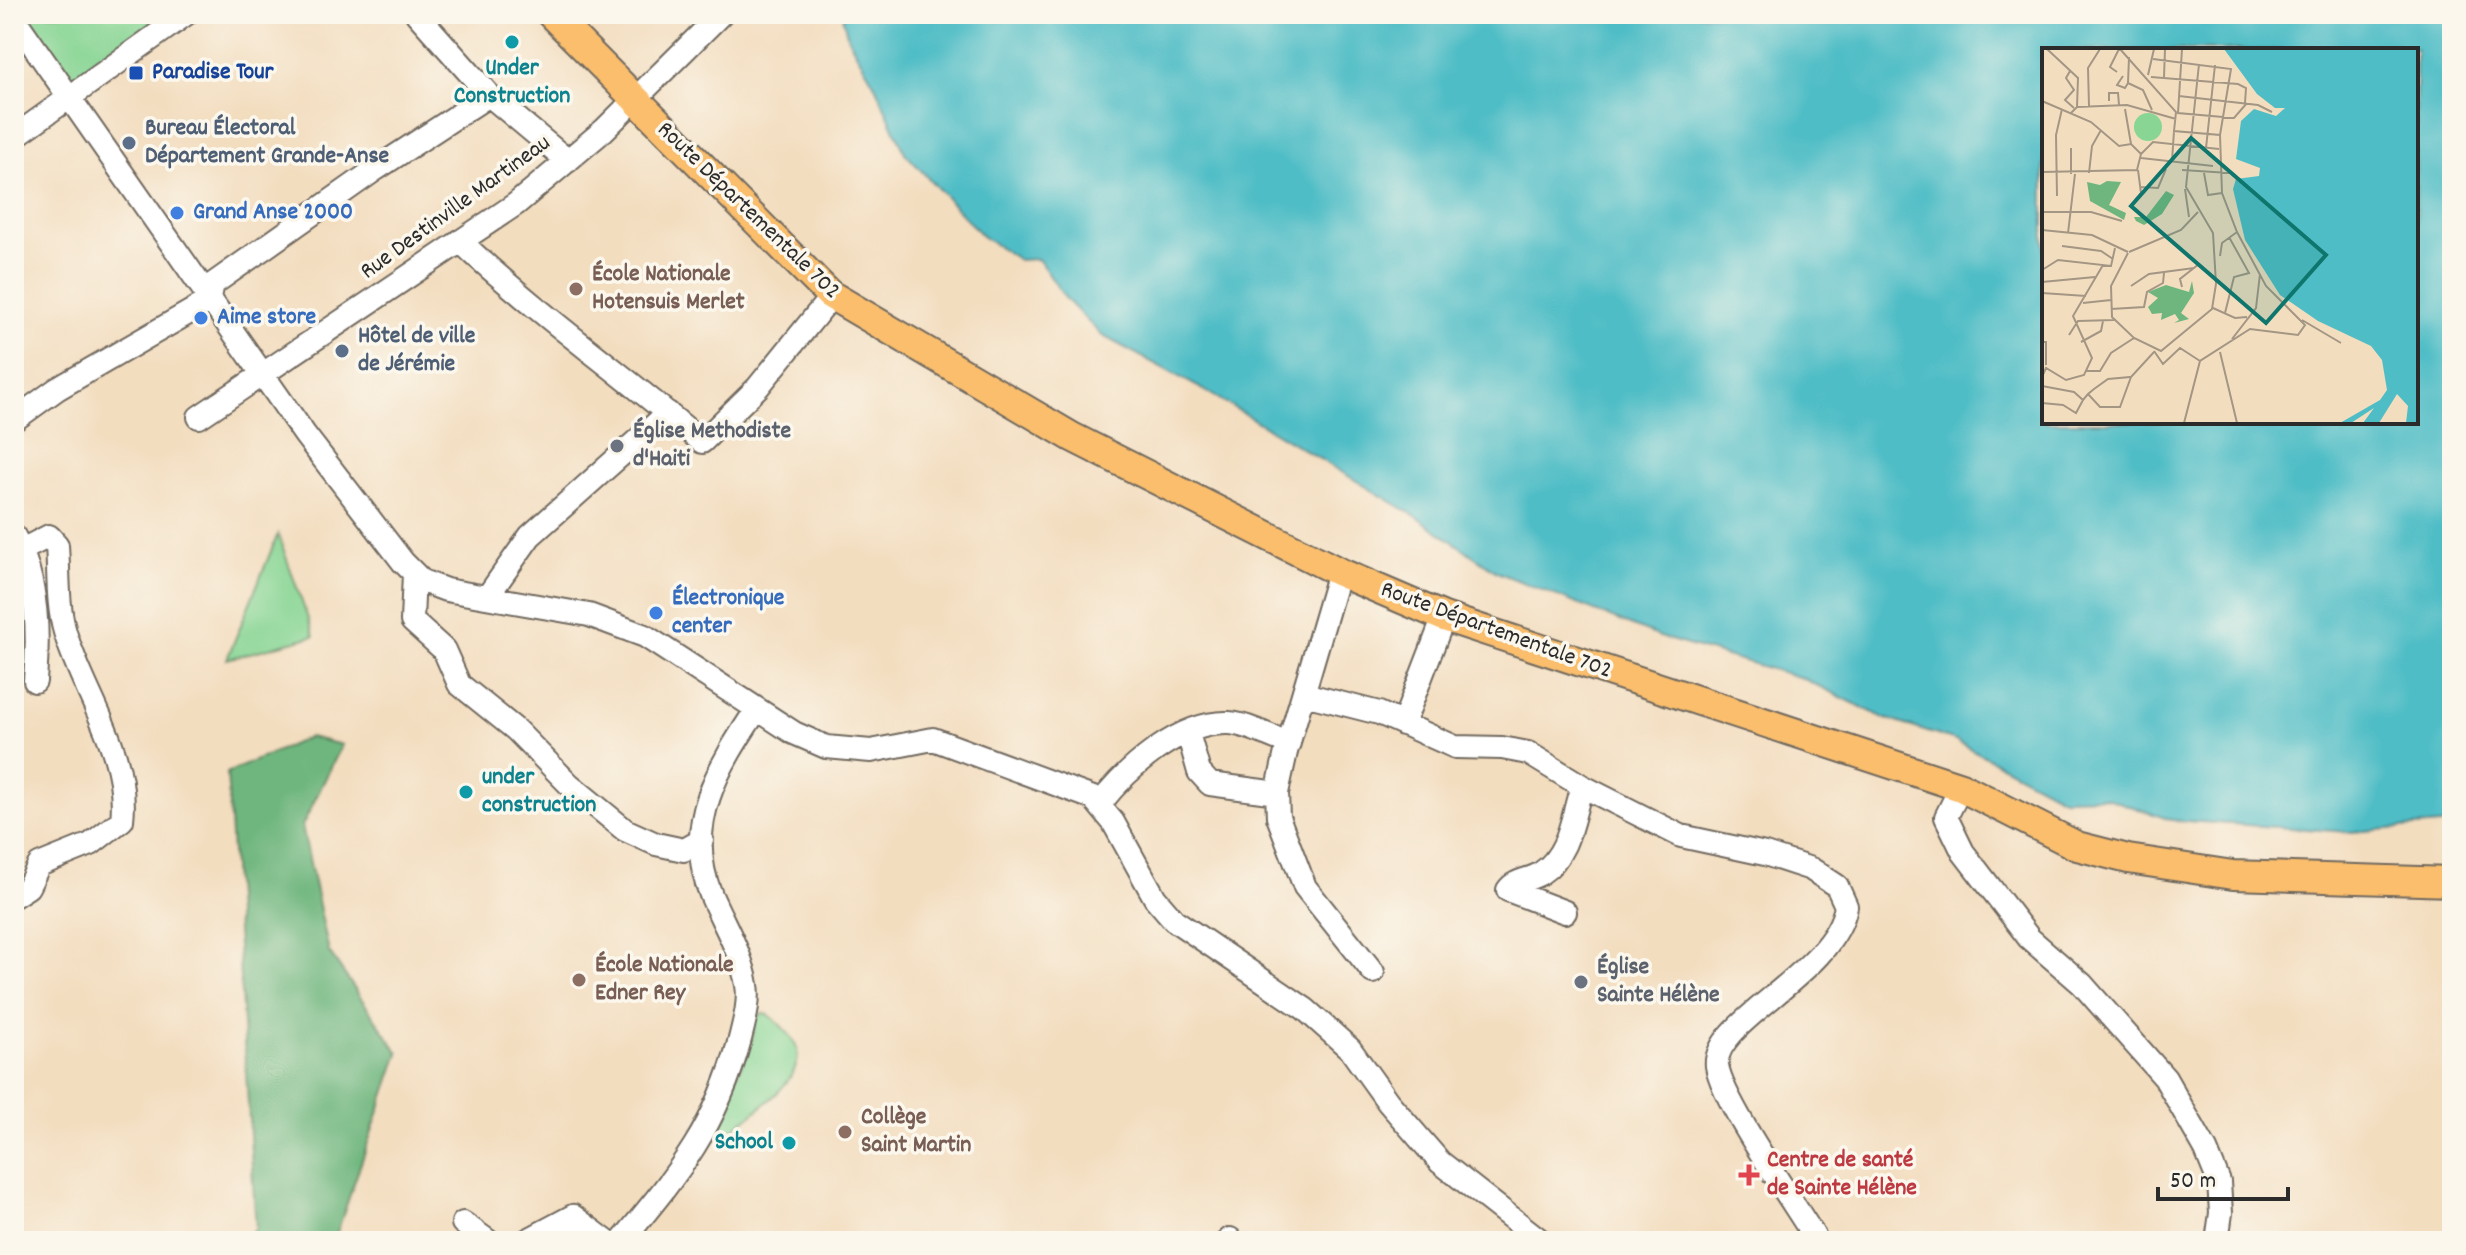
<svg xmlns="http://www.w3.org/2000/svg" width="2466" height="1255" viewBox="0 0 2466 1255" font-family="Dekko,sans-serif">
<rect width="100%" height="100%" fill="#fbf7ec"/>
<filter id="ink" filterUnits="userSpaceOnUse"><feTurbulence type="fractalNoise" baseFrequency=".0125" numOctaves="2"/><feDisplacementMap in="SourceGraphic" scale="16" xChannelSelector="R" yChannelSelector="G"/><feConvolveMatrix kernelMatrix="1 2 1 2 8 2 1 2 1" color-interpolation-filters="sRGB"/></filter>
<filter id="wash" filterUnits="userSpaceOnUse"><feTurbulence type="fractalNoise" baseFrequency=".006" numOctaves="4" result="noise"/><feDisplacementMap in="SourceGraphic" scale="32" xChannelSelector="R" yChannelSelector="G"/><feGaussianBlur stdDeviation="1.8" result="paint"/><feColorMatrix in="noise" values="0 0 0 0 0 0 0 0 0 0 0 0 0 0 0 0 0 1.4 0 .05"/><feComposite in="paint" operator="in"/></filter>
<g filter="url(#wash)">
<rect width="100%" height="100%" fill="#f3ddbf"/>
<path fill="#88d594" stroke="#5a8060" stroke-width="2" d="M 22,14 L 168,14 L 72,85 Z
M 278,534 L 314,636 L 227,659 Z
M 762,1013 C 773,1015 779,1024 787,1032 C 823,1069 759,1107 734,1129 L 725,1131 L 717,1128 L 717,1118 L 751,1044 L 756,1019 Z"/>
<path fill="#6eb67e" stroke="#4c7054" stroke-width="2" d="M 309,737 L 342,745 L 302,826 L 329,952 L 399,1053 L 334,1241 L 242,1241 L 256,1229 L 227,773 Z"/>
<path fill="#4fbdc6" stroke="#3d7478" stroke-width="2" fill-rule="evenodd" d="M 845,14 L 2452,14 L 2452,824 L 2350,832 L 2171,820 L 2104,797 L 2063,798 L 1956,741 L 1884,718 L 1802,678 L 1660,637 L 1497,572 L 1417,517 L 1204,390 L 1101,335 L 1066,299 L 1038,259 L 1019,260 L 982,236 L 905,153 L 874,83 L 848,38 L 843,19 ZM 2044,50 L 2416,50 L 2416,422 L 2044,422 Z"/>
</g>
<g filter="url(#ink)">
<g fill="none" stroke-linecap="round" stroke-linejoin="round">
<defs>
<path id="minor" d="M 417,14 L 489,95 L 568,161
M 14,18 L 305,435 L 403,562 L 422,581 L 446,590 L 589,615 L 645,636 L 794,733 L 826,747 L 871,751 L 933,739 L 1093,798 L 1113,822 L 1155,898 L 1174,920 L 1305,1009 L 1350,1049 L 1388,1102 L 1440,1162 L 1541,1241
M 14,137 L 186,14
M 460,241 C 536,313 623,374 702,442 L 758,387 L 826,303 L 829,294
M 199,417 L 516,204 L 604,130 L 721,14
M 14,420 L 57,389 L 209,301 L 213,284 L 376,169 L 489,95
M 14,536 C 38,577 39,634 35,681
M 1339,572 L 1286,752 L 1277,793 L 1278,817 L 1305,887 L 1373,972
M 414,573 L 412,621 L 444,650 L 459,684 L 516,730 L 569,784 L 625,830 L 656,844 L 684,850 L 702,840
M 487,597 L 530,536 L 668,413
M 1304,694 L 1379,713 L 1455,747 L 1502,748 L 1528,753 L 1582,786 L 1681,836 L 1765,854 L 1811,869 L 1837,886 L 1846,906 C 1835,973 1711,1022 1717,1066 C 1722,1101 1796,1206 1817,1241
M 1403,724 L 1444,617
M 1188,733 L 1199,772 L 1210,784 L 1277,793
M 1961,787 L 1946,817 L 1963,852 L 2029,938 L 2082,984 L 2165,1078 L 2206,1150 L 2219,1182 L 2221,1213 L 2217,1241
M 1099,805 C 1127,769 1179,721 1229,723 C 1247,724 1270,737 1289,743
M 14,896 L 28,887 L 39,865 L 91,844 L 122,820 C 130,753 83,694 65,632 C 57,605 59,573 57,545 L 49,536 L 22,550
M 1565,912 L 1508,890 C 1514,880 1531,880 1541,873 C 1570,854 1572,816 1582,786
M 463,1223 L 488,1241
M 1230,1239 L 1230,1241
M 526,1241 L 573,1216 L 606,1241
M 622,1241 C 680,1171 716,1128 740,1039 C 744,1023 750,1002 747,985 C 742,954 723,923 711,895 C 682,824 719,766 757,709"/>
<path id="major" d="M 551,14 L 829,294 L 1072,437 L 1339,572 L 1444,617 L 1961,787 L 2077,846 L 2128,859 L 2233,875 L 2452,882"/>
</defs>
<use href="#minor" stroke="#71695f" stroke-width="26"/>
<use href="#major" stroke="#71695f" stroke-width="32"/>
<use href="#minor" stroke="#fff" stroke-width="22"/>
<use href="#major" stroke="#fabe6d" stroke-width="28"/>
</g>
</g>
<g fill="#0f9aa8" stroke="#fbf7ec" stroke-width="3">
<circle cx="512" cy="42" r="8"/>
<circle cx="466" cy="792" r="8"/>
<circle cx="789" cy="1143" r="8"/>
</g>
<rect fill="#1a4fb4" stroke="#fbf7ec" stroke-width="3" x="128" y="65" width="16" height="16" rx="4"/>
<g fill="#5c6f8a" stroke="#fbf7ec" stroke-width="3">
<circle cx="129" cy="143" r="8"/>
<circle cx="342" cy="351" r="8"/>
</g>
<g fill="#3f7fe0" stroke="#fbf7ec" stroke-width="3">
<circle cx="177" cy="213" r="8"/>
<circle cx="201" cy="318" r="8"/>
<circle cx="656" cy="613" r="8"/>
</g>
<g fill="#8d6e63" stroke="#fbf7ec" stroke-width="3">
<circle cx="576" cy="289" r="8"/>
<circle cx="579" cy="980" r="8"/>
<circle cx="845" cy="1132" r="8"/>
</g>
<g fill="#6b7280" stroke="#fbf7ec" stroke-width="3">
<circle cx="617" cy="446" r="8"/>
<circle cx="1581" cy="982" r="8"/>
</g>
<path fill="#e0444e" stroke="#fbf7ec" stroke-width="3" d="M1745 1163h8v8h8v8h-8v8h-8v-8h-8v-8h8z"/>
<g text-anchor="middle" dominant-baseline="central" stroke-width="7" stroke-linejoin="round" paint-order="stroke">
<g font-size="24" font-weight="bold" fill="#0d838f" stroke="#fbf7ec">
<text x="512" y="69">Under<tspan x="512" dy="28">Construction</tspan></text>
<text x="482" y="778" text-anchor="start">under<tspan x="482" dy="28">construction</tspan></text>
<text x="773" y="1143" text-anchor="end">School</text>
</g>
<g font-size="24" font-weight="bold" fill="#164399" stroke="#fbf7ec" text-anchor="start">
<text x="152" y="73">Paradise Tour</text>
</g>
<g font-size="24" font-weight="bold" fill="#4e5e75" stroke="#fbf7ec" text-anchor="start">
<text x="145" y="129">Bureau Électoral<tspan x="145" dy="28">Département Grande-Anse</tspan></text>
<text x="358" y="337">Hôtel de ville<tspan x="358" dy="28">de Jérémie</tspan></text>
</g>
<g font-size="24" fill="#2b2b2b" stroke="#fbf7ec">
<text transform="translate(456 208) rotate(-36)">Rue Destinville Martineau</text>
<text transform="translate(748 211) rotate(44)">Route Départementale 702</text>
<text transform="translate(1496 631) rotate(20)">Route Départementale 702</text>
</g>
<g font-size="24" font-weight="bold" fill="#366cbe" stroke="#fbf7ec" text-anchor="start">
<text x="193" y="213">Grand Anse 2000</text>
<text x="217" y="318">Aime store</text>
<text x="672" y="599">Électronique<tspan x="672" dy="28">center</tspan></text>
</g>
<g font-size="24" font-weight="bold" fill="#785e54" stroke="#fbf7ec" text-anchor="start">
<text x="592" y="275">École Nationale<tspan x="592" dy="28">Hotensuis Merlet</tspan></text>
<text x="595" y="966">École Nationale<tspan x="595" dy="28">Edner Rey</tspan></text>
<text x="861" y="1118">Collège<tspan x="861" dy="28">Saint Martin</tspan></text>
</g>
<g font-size="24" font-weight="bold" fill="#5b616d" stroke="#fbf7ec" text-anchor="start">
<text x="633" y="432">Église Methodiste<tspan x="633" dy="28">d'Haiti</tspan></text>
<text x="1597" y="968">Église<tspan x="1597" dy="28">Sainte Hélène</tspan></text>
</g>
<g font-size="24" font-weight="bold" fill="#be3a42" stroke="#fbf7ec" text-anchor="start">
<text x="1767" y="1161">Centre de santé<tspan x="1767" dy="28">de Sainte Hélène</tspan></text>
</g>
</g>
<g transform="translate(2042 48)">
<rect width="376" height="376" fill="#f3ddbf"/>
<path d="M92 79a14 14 0 1 1 28 0a14 14 0 1 1-28 0Z" fill="#88d594"/>
<path d="M 65,133 L 79,134 L 67,157 L 84,165 L 82,172 L 48,153 L 45,134 L 58,137 ZM 124,143 L 132,147 L 120,166 L 102,177 L 94,173 L 92,169 L 104,169 ZM 150,233 L 152,245 L 139,265 L 147,271 L 132,275 L 137,272 L 133,266 L 119,272 L 120,265 L 110,266 L 106,259 L 116,250 L 106,244 L 124,237 L 147,244 Z" fill="#6eb67e"/>
<path d="M 182,1 L 376,1 L 376,375 L 364,375 L 366,358 L 355,346 L 337,375 L 321,375 L 332,360 L 309,375 L 298,375 L 338,352 L 345,342 L 340,312 L 329,298 L 276,273 L 238,247 L 203,192 L 191,141 L 194,131 L 217,128 L 218,120 L 194,111 L 199,73 L 212,61 L 234,68 L 243,60 L 233,60 L 215,46 Z" fill="#4fbdc6"/>
<path fill="none" stroke="#a39684" stroke-width="2" d="M 5,1 L 36,30 L 35,59M 78,1 L 134,64 L 132,83 L 178,87 L 180,145 L 195,184 L 224,238 L 263,277 L 256,287 L 208,281 L 158,313 L 142,375M 140,1 L 136,65 L 192,70 L 205,55M 87,9 L 86,35 L 101,42 L 110,62M 111,11 L 189,21 L 178,87M 28,23 L 24,30 L 32,42 L 23,52 L 32,60M 75,24 L 68,19 L 77,1M 106,27 L 112,1M 81,28 L 75,37 L 83,40 L 86,35M 109,29 L 196,36 L 204,40 L 203,55M 122,29 L 123,1M 137,48 L 216,57 L 230,64M 0,53 L 49,74 L 77,98 L 89,96 L 99,106M 67,53 L 67,45 L 76,45 L 77,57M 47,58 L 46,20 L 58,1M 83,61 L 89,96M 29,65 L 35,59 L 85,57 L 134,71M 164,100 L 173,17M 99,110 L 171,118M 130,113 L 132,83M 140,122 L 188,125M 0,124 L 95,122 L 99,106 L 111,94 L 177,101M 47,125 L 50,98 L 59,82M 162,125 L 166,147 L 180,145M 29,126 L 29,100M 99,139 L 116,140 L 124,121M 143,141 L 147,169M 15,148 L 14,87 L 20,61M 93,152 L 99,145 L 96,122M 0,164 L 49,164 L 80,173M 0,182 L 50,187 L 86,204M 26,185 L 33,126M 20,198 L 59,203 L 71,211M 87,204 L 139,182 L 156,164M 86,205 L 69,238 L 70,269 L 92,290 L 119,303 L 170,261 L 174,236 L 171,185 L 144,139 L 157,16M 178,208 L 180,195 L 195,184M 0,222 L 16,212 L 69,218 L 73,200M 0,234 L 53,229M 89,238 L 107,226 L 152,220M 140,239 L 138,231 L 157,216M 0,245 L 44,248M 41,255 L 69,252M 171,260 L 193,270 L 205,269M 69,261 L 102,259 L 105,244 L 121,235 L 122,225M 183,265 L 192,229 L 207,225 L 187,189M 260,272 L 299,295M 27,287 L 36,273 L 72,272M 190,291 L 214,260 L 218,226M 0,294 L 4,294 L 4,317M 39,294 L 59,283 L 61,273M 112,303 L 121,316 L 138,300 L 158,313M 178,304 L 195,375M 44,323 L 58,323 L 69,305 L 92,290M 0,329 L 4,320 L 24,332 L 42,327 L 50,310 L 31,268 L 61,217M 89,329 L 112,304M 0,338 L 32,344 L 41,352 L 46,346 L 52,341 L 66,331 L 89,329 L 78,359 L 58,359 L 46,346M 0,355 L 21,357 L 34,365 L 41,352"/>
<path fill="#0f766e" fill-opacity="0.15" stroke="#0f766e" stroke-width="4" d="M 149,90 L 284,207 L 224,275 L 89,158 Z"/>
<rect width="376" height="376" fill="none" stroke="#2b2b2b" stroke-width="4"/>
</g>
<rect width="2466" height="1255" fill="none" stroke="#fbf7ec" stroke-width="48"/>
<path d="M2158 1187v12h130v-12" fill="none" stroke="#2b2b2b" stroke-width="4"/>
<text x="2170" y="1187" font-size="24" fill="#2b2b2b" stroke="#fbf7ec" stroke-width="6" paint-order="stroke">50 m</text>
</svg>
